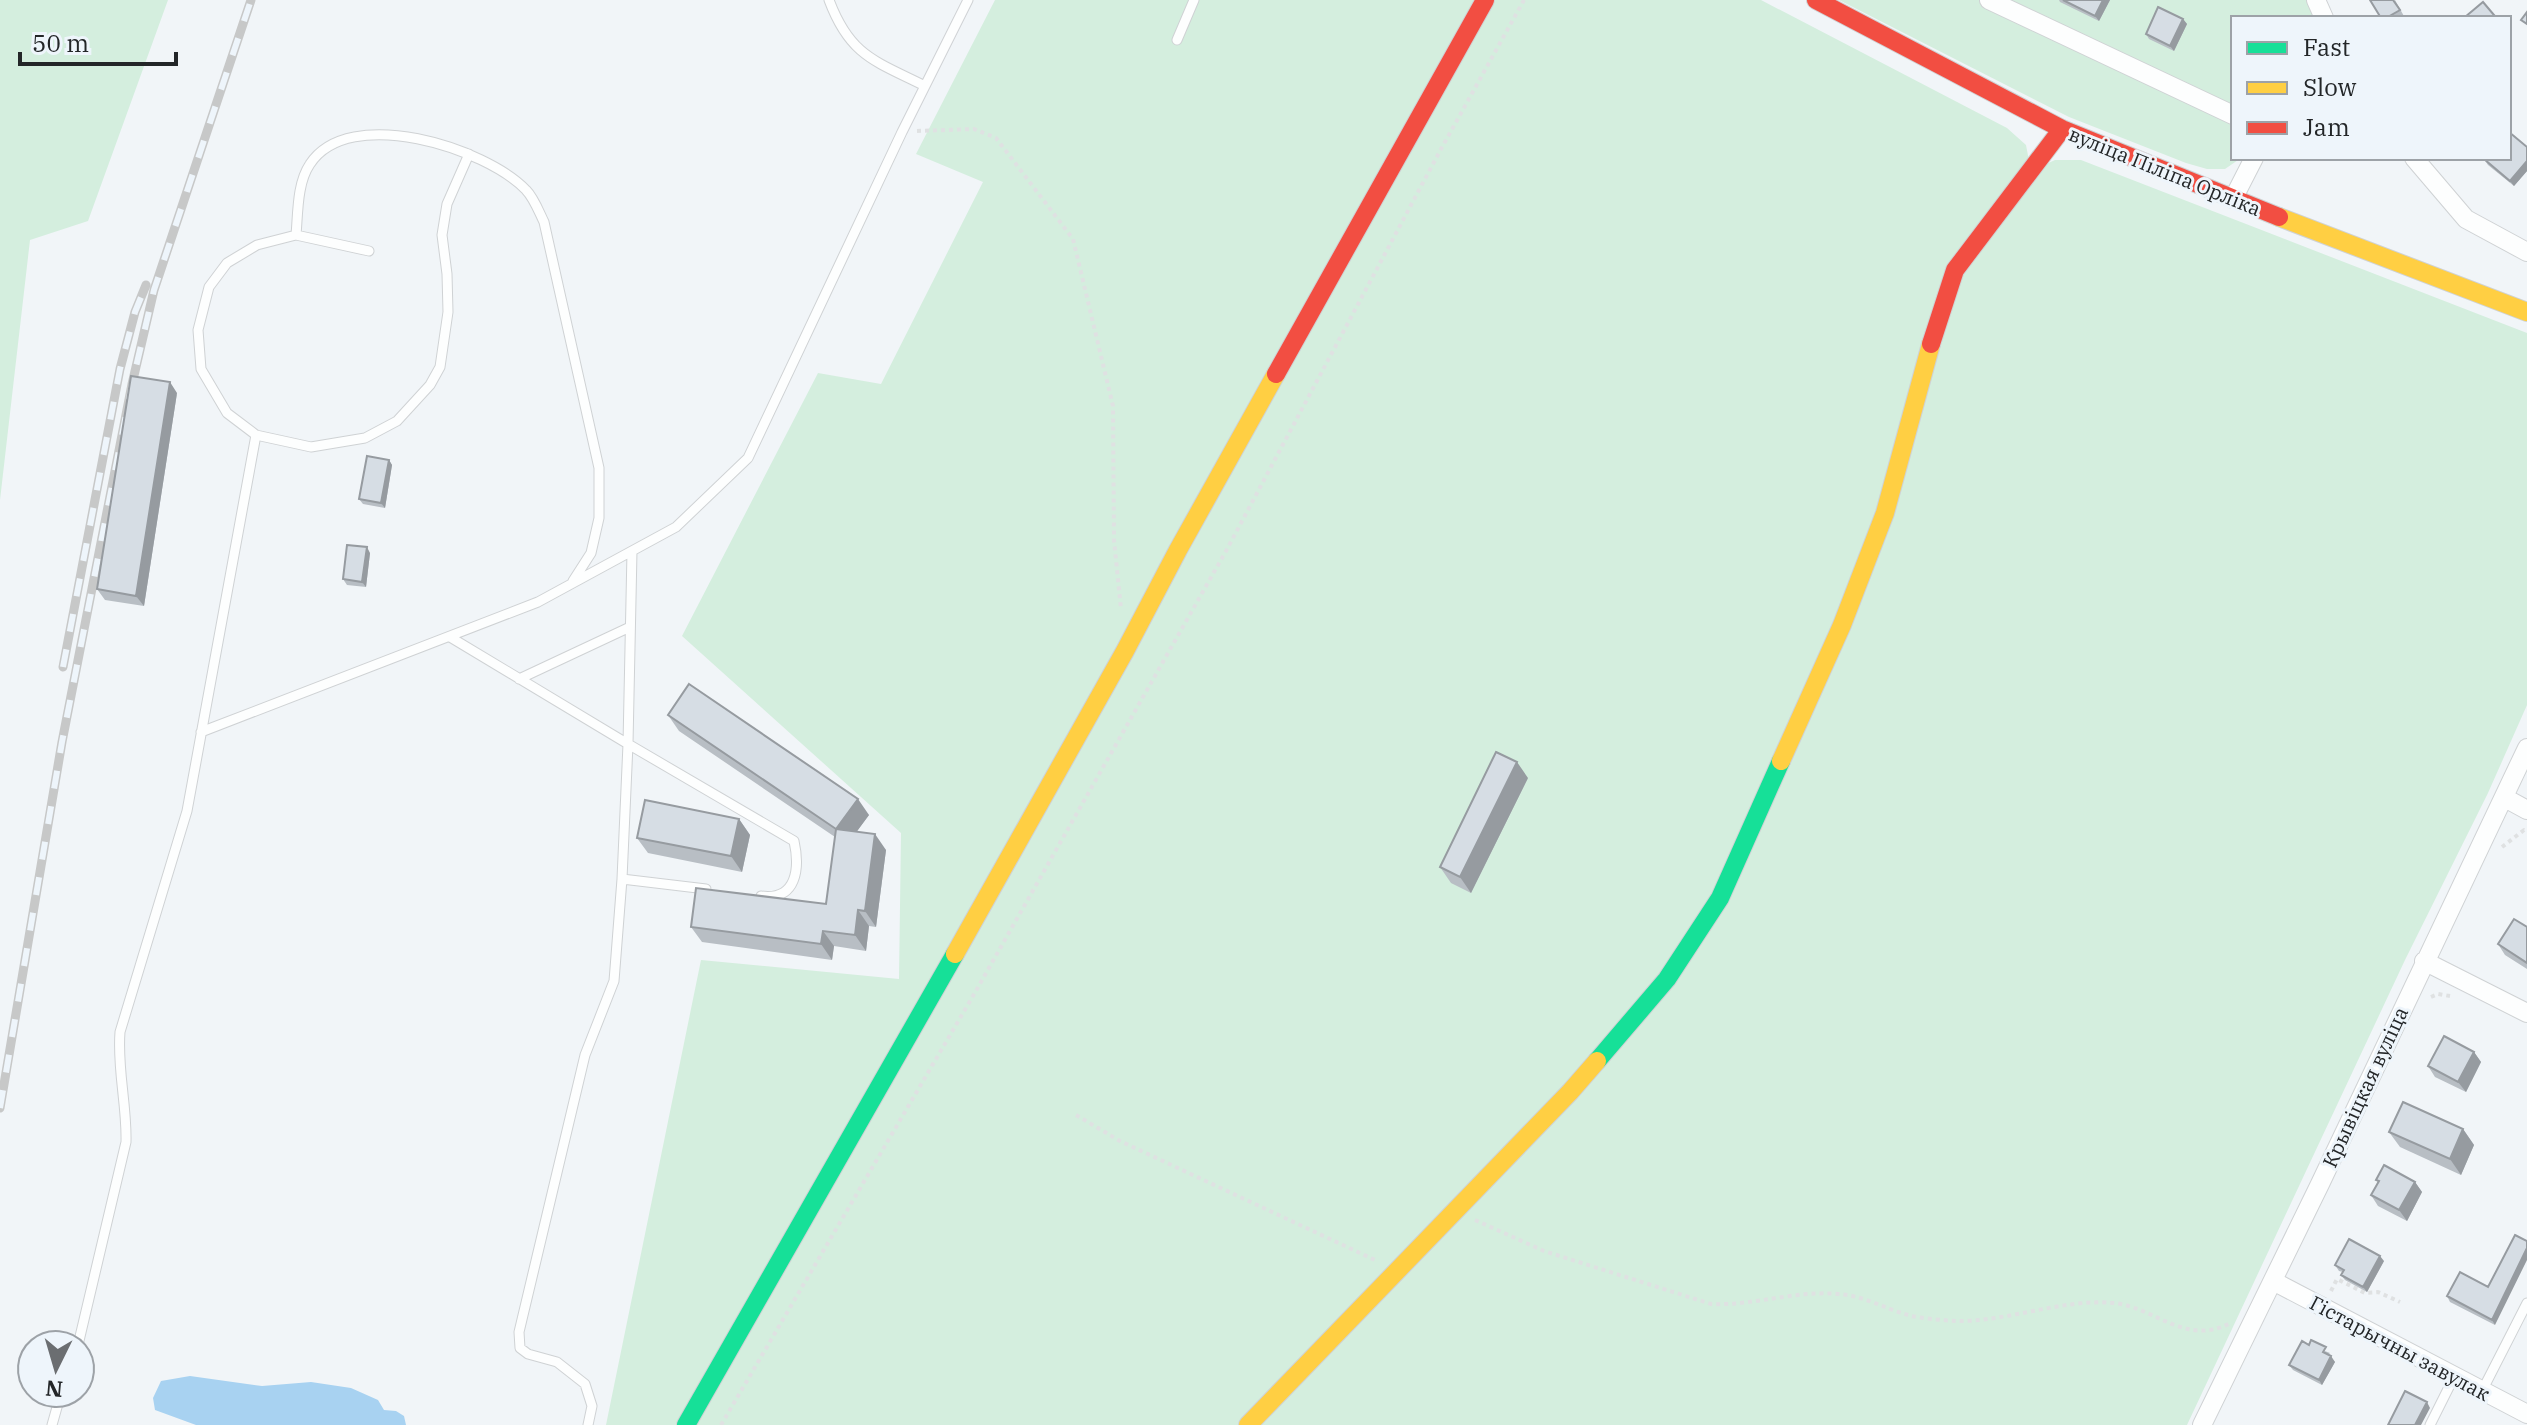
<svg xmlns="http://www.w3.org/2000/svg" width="2527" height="1425" viewBox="0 0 2527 1425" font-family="'IBM Plex Serif',serif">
<rect width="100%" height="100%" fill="#f1f5f8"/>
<path fill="#d4eede" d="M 0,0 L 168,0 L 88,221 L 30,240 L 0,500 Z
M 995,0 L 1761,0 L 2007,128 L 2026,145 L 2031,171 L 2055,160 L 2081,160 L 2527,333 L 2527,705 L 2488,793 L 2405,960 L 2187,1425 L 606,1425 L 701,960 L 899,979 L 901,833 L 682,636 L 818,373 L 881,384 L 983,182 L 916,154 Z
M 1839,0 L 2309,0 L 2312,5 L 2313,18 L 2233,18 L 2233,158 L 2241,158 L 2225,169 L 2207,169 L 2186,163 L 2069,117 Z"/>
<path fill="#a8d2f1" d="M 190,1376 L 262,1386 L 311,1382 L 351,1388 L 378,1400 L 384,1410 L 396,1411 L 404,1416 L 406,1425 L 196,1425 L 155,1410 L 153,1398 L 161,1381 Z"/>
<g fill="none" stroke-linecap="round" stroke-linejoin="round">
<defs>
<path id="lane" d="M 829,0 C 850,56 875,61 925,86
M 1177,40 L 1194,0
M 296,235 C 298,213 297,183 310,164 C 349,104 486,148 526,190 C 534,198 539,212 544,222 L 599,468 L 599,518 L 591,553 L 573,581
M 256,435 L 227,413 L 201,369 L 198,330 L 209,287 L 227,263 L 257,245 L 296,235 L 369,251
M 632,551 L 628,744 L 794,841 C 800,868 797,901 761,896
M 450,637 L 628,744 L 622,879 L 614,981 L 585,1055 L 519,1332 L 520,1348 L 528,1354 L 557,1362 L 585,1384 L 592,1406 L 588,1425
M 519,679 L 630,627
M 201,732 L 538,602 L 676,527 L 748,458 L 902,132 L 968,0
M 622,879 L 706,889
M 78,1345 L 126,1142 C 127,1105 117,1069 120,1032 L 187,811 L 256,435 L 311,447 L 365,438 L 397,421 L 430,385 L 440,367 L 448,312 L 447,274 L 442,235 L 447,204 L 469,154
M 2482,1391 L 2527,1303
M 52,1425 L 61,1393
M 2430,1425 L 2454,1377"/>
<path id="street" d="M 1989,0 L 2233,115
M 2316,0 L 2324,18
M 2414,158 L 2466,219 L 2527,252
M 2233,199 L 2254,158
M 2505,798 L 2527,810
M 2424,961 L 2527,1013
M 2273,1281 L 2527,1414
M 2202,1425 L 2320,1184 L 2527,748"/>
<path id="fast" d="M 1597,1061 L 1667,979 L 1720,898 L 1781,761
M 686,1425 L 955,954"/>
<path id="slow" d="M 2279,217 L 2527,312
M 1781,761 L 1842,625 L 1885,513 L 1931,344
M 955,954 L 1125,651 L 1178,550 L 1276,374
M 1248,1425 L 1570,1092 L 1597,1061"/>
<path id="jam" d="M 1816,0 L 2062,129 L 2279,217
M 1931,344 L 1955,270 L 2062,129
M 1276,374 L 1485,0"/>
</defs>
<use href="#lane" stroke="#cfd2d4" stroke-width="11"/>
<use href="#street" stroke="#cfd2d4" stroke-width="20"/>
<use href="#fast" stroke="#cfd2d4" stroke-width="20"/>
<use href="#slow" stroke="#cfd2d4" stroke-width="20"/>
<use href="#jam" stroke="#cfd2d4" stroke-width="20"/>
<path stroke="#dfe1e2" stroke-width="4" stroke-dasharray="4 4" stroke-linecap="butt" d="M 917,131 L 974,129 L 996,138 L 1073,239 L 1113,406 L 1114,540 L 1121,609
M 2502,847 L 2524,830 L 2527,831
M 2431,997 L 2438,994 L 2450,996
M 1076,1115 L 1120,1141 L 1375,1260
M 1475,1220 L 1544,1251 L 1711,1304 C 1754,1306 1795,1290 1838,1294 C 1862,1295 1886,1309 1908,1315 C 1923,1319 1942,1320 1957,1321 C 2007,1322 2064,1298 2114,1303 C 2154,1307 2187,1347 2230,1323
M 2331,1291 L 2337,1279 L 2365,1293 L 2378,1292 L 2400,1302
M 721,1425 L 973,996 L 1226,551 L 1441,149 L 1524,0"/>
<use href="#lane" stroke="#fdfefe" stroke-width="9"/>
<use href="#street" stroke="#fdfefe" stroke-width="18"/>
<use href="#fast" stroke="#16e098" stroke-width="18"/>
<use href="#slow" stroke="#ffcf43" stroke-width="18"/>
<use href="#jam" stroke="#f24e42" stroke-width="18"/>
<defs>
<path id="rail" d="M 63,667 L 120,369 L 135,312 L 146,285
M 0,1108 L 62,742 L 132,384 L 154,290 L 251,0"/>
</defs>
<use href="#rail" stroke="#c7c8c8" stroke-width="9"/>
<use href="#rail" stroke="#eef5fb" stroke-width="6" stroke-dasharray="18" stroke-linecap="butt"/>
</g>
<path fill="#b8bec4" d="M 2059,0 L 2110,0 L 2099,21 L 2060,2 Z
M 2395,0 L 2405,18 L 2381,18 Z
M 2183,19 L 2187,24 L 2174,51 L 2149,39 L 2146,34 Z
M 2527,147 L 2527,171 L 2514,186 L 2488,165 L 2484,159 Z
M 177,393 L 144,606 L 105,600 L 97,589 Z
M 389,460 L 392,465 L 385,508 L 363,504 L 359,499 Z
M 370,553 L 366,587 L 347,585 L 343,579 Z
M 668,715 L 869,815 L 856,832 L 886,850 L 876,927 L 869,926 L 866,951 L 834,946 L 832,960 L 702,942 L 691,927 L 826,904 L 835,837 L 679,731 Z
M 1528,778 L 1471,893 L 1451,883 L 1440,867 Z
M 739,819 L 750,835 L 742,872 L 648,853 L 637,838 Z
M 2527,927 L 2527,969 L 2505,955 L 2498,944 Z
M 2474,1052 L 2481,1062 L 2466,1092 L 2435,1077 L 2428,1066 Z
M 2463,1129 L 2474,1145 L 2461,1175 L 2400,1147 L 2389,1132 Z
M 2376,1180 L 2415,1182 L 2422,1192 L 2407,1221 L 2378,1206 L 2371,1195 L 2378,1182 Z
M 2384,1261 L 2367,1292 L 2345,1280 L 2341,1275 L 2343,1272 L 2339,1271 L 2335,1265 Z
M 2488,1287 L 2495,1325 L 2450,1302 L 2447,1296 Z
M 2309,1345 L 2330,1353 L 2328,1355 L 2335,1362 L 2322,1385 L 2293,1370 L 2289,1365 Z"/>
<path fill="#969ba0" d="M 2103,0 L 2110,0 L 2099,21 L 2095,16 Z
M 2183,19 L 2187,24 L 2174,51 L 2170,46 Z
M 2527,161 L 2527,171 L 2514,186 L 2510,181 Z
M 170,382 L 177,393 L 144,606 L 136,596 Z
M 389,460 L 392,465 L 385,508 L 381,503 Z
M 367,547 L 370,553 L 366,587 L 362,582 Z
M 1517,762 L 1528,778 L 1471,893 L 1460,877 Z
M 858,799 L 869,815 L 847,845 L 836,829 Z
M 739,819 L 750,835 L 742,872 L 731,856 Z
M 875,834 L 886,850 L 876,927 L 865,911 Z
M 858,910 L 869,926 L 866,951 L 855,935 Z
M 823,931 L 834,946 L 832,960 L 821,944 Z
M 2474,1052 L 2481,1062 L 2466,1092 L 2458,1082 Z
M 2463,1129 L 2474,1145 L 2461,1175 L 2450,1159 Z
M 2415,1182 L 2422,1192 L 2407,1221 L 2399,1210 Z
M 2527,1248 L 2527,1260 L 2495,1325 L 2492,1320 Z
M 2380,1256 L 2384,1261 L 2367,1292 L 2363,1287 Z
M 2331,1356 L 2335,1362 L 2322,1385 L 2319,1380 Z
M 2427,1402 L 2430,1408 L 2421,1425 L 2415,1425 Z"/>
<path fill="#d6dde4" stroke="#969ba0" stroke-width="2" d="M 2063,0 L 2103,0 L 2095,16 Z
M 2370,0 L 2393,0 L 2400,10 L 2386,18 L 2381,18 Z
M 2483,2 L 2494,15 L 2491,18 L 2466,18 L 2465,17 Z
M 2158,7 L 2183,19 L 2170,46 L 2146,34 Z
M 2527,12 L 2527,24 L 2521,20 Z
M 2509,132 L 2527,147 L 2527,161 L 2510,181 L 2484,159 L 2485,158 L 2509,158 Z
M 131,376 L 170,382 L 136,596 L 97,589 Z
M 367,456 L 389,460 L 381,503 L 359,499 Z
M 347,545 L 367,547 L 362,582 L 343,579 Z
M 689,684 L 858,799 L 836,829 L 668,715 Z
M 1496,752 L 1517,762 L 1460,877 L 1440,867 Z
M 645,800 L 739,819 L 731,856 L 637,838 Z
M 836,829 L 875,834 L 865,911 L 858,910 L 855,935 L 823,931 L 821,944 L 691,927 L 696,888 L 826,904 Z
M 2514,919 L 2527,927 L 2527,963 L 2498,944 Z
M 2444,1036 L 2474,1052 L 2458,1082 L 2428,1066 Z
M 2403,1102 L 2463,1129 L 2450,1159 L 2389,1132 Z
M 2384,1165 L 2415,1182 L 2399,1210 L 2371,1195 L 2379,1181 L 2376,1180 Z
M 2515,1235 L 2527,1241 L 2527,1248 L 2492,1320 L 2447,1296 L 2460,1272 L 2488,1287 Z
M 2349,1239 L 2380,1256 L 2363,1287 L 2341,1275 L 2344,1270 L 2335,1265 Z
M 2311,1340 L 2326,1347 L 2323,1352 L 2331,1356 L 2319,1380 L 2289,1365 L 2302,1341 L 2309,1345 Z
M 2405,1391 L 2427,1402 L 2415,1425 L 2388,1425 Z"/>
<g text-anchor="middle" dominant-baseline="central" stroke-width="6" stroke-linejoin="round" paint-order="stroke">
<g font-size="20" fill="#232628" stroke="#eef5fb">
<text transform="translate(2165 171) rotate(22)">вуліца Піліпа Орліка</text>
<text transform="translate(2365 1087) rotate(-65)">Крывіцкая вуліца</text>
<text transform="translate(2400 1348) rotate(28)">Гістарычны завулак</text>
</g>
</g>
<rect x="2231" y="16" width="280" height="144" fill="#eef5fb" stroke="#9da2a7" stroke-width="2"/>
<rect x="2247" y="42" width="40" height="12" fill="#16e098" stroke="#9da2a7" stroke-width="2"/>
<text x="2303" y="56" font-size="24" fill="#232628">Fast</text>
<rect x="2247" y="82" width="40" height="12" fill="#ffcf43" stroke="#9da2a7" stroke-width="2"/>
<text x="2303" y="96" font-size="24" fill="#232628">Slow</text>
<rect x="2247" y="122" width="40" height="12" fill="#f24e42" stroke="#9da2a7" stroke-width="2"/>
<text x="2303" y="136" font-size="24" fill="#232628">Jam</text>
<g transform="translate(56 1369) rotate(185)"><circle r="38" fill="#eef5fb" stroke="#9da2a7" stroke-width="2"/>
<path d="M0-6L14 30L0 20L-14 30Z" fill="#6b6e71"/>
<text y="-12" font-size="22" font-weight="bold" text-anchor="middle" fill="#232628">N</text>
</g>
<path d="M20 52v12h156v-12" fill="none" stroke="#232628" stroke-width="4"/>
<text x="32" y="52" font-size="24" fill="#232628" stroke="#eef5fb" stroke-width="6" paint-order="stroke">50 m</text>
</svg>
